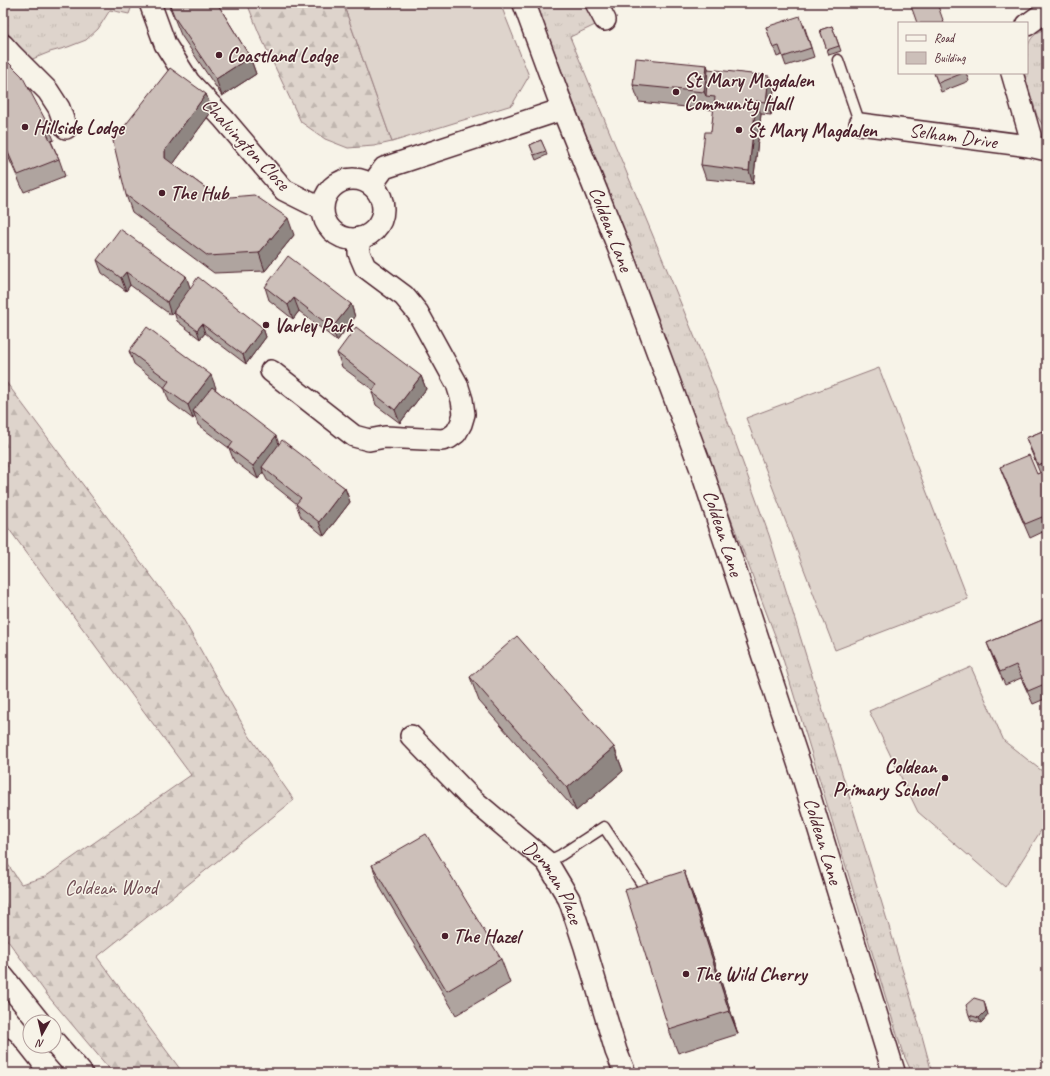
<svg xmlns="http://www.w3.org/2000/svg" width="1050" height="1076" viewBox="0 0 1050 1076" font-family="Caveat,sans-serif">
<defs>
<pattern id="grass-tufts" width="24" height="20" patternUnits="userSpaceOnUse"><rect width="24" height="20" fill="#ded4cc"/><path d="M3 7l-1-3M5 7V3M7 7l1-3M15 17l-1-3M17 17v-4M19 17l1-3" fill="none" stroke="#c0b6af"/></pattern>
<pattern id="forest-firs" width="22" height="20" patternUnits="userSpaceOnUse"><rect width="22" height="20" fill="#ded4cc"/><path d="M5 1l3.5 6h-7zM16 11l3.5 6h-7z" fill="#c0b6af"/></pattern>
</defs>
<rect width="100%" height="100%" fill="#f7f3e8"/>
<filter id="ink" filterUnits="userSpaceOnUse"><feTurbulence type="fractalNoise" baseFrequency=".025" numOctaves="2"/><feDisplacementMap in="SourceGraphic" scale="8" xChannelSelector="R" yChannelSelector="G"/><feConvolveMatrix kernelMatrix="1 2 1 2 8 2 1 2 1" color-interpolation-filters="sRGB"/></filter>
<g filter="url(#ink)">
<path fill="url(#grass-tufts)" stroke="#947a7c" d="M 3,3 L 133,3 L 129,14 L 110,10 L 98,29 L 86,40 L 68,47 L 50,52 L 30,60 L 11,39 L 3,25 Z
M 536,3 L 610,3 L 614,16 L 570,37 L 656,243 L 716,389 L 769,535 L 918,1021 L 932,1073 L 912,1073 L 902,1051 L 779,646 Z
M 1047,28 L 1047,132 L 1037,116 L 1024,73 L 1027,73 C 1027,52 1023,37 1047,28 Z"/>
<path fill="url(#forest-firs)" stroke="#947a7c" d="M 247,3 L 343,3 L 392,142 L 374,146 L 348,148 L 325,139 L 301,122 L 259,33 Z
M 3,378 L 182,617 L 248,734 L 294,800 L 97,957 L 183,1073 L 113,1073 L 48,996 L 3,934 L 3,857 L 21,884 L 45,877 L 191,775 L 3,521 Z"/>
<path fill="#ded4cc" stroke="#947a7c" d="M 343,3 L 500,3 L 529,76 L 512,105 L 392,142 Z
M 879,368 L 968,599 L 835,650 L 746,418 Z
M 971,667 L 1004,741 L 1047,775 L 1047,821 L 1005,887 L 918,812 L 869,711 Z"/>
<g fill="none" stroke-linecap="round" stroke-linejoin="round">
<defs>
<path id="service" d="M 838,60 L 860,124
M 547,862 L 561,855 L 604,827 L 648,893"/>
<g id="minor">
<path d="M 150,3 L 165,44 L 189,82 L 223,118 L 284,190 L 322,209"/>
<path d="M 596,3 L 605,20"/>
<path d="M 1027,25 L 1038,17 L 1047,14"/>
<path d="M 3,45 L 12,55 L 48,91 L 59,108 L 66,128"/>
<path d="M 1012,73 L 1030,135 L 1029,146"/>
<path d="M 860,124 L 1029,146 L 1047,150"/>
<circle cx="353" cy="209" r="30"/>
<path d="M 372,185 L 384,168 L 563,109"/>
<path d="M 271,371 L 354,436 L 369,440 L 385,437 L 442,440 L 449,438 L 456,433 L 461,424 L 464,414 L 462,400 L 457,384 L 418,313 L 404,296 L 365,267 L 359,253 L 359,238"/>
<path id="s1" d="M 411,736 L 472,799 L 547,862 L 569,899 L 585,947 L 616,1051 L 625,1073"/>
</g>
<path id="tertiary" d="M 524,3 L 563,109 L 621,253 L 701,468 L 803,776 L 894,1073"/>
<path id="trunk" d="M 3,977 L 39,1022
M 54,1042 L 81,1073
M 3,1049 L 22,1073"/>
</defs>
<use href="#service" stroke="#4a1f2b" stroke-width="13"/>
<use href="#minor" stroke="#4a1f2b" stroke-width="24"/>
<use href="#tertiary" stroke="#4a1f2b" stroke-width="25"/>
<use href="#trunk" stroke="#4a1f2b" stroke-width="25"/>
<use href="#service" stroke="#f7f3e8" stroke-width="10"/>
<use href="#minor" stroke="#f7f3e8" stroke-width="21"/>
<use href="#tertiary" stroke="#f7f3e8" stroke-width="22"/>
<use href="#trunk" stroke="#f7f3e8" stroke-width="22"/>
</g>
<path fill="#afa49f" stroke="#4a1f2b" d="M 168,3 L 217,3 L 250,57 L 256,74 L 222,96 L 181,35 Z
M 804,25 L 814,57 L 786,66 L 782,55 L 777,57 L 766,27 Z
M 832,26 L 841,51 L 829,55 L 820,30 Z
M 3,57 L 47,123 L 54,140 L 51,141 L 59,159 L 65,176 L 24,192 L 3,145 Z
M 707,65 L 708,69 L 774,89 L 771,115 L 761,114 L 753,184 L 706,179 L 701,165 L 711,132 L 714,110 L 639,102 L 633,85 Z
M 934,73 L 966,73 L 969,81 L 941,92 Z
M 206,94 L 212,111 L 173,164 L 219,198 L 294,235 L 265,271 L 214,273 L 132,212 L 126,195 Z
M 541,140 L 547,155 L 536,160 L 530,145 Z
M 97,260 L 186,276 L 190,289 L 263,328 L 266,337 L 246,364 L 205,333 L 200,339 L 177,321 L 174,312 L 171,315 L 130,285 L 126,291 L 102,273 Z
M 265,287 L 351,304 L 355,317 L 337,341 L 299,311 L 293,319 L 269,300 Z
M 129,351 L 216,388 L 215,389 L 279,444 L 345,488 L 350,502 L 324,536 L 301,517 L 296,504 L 297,504 L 267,480 L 263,472 L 258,479 L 234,461 L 229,448 L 198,425 L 195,416 L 193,419 L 169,401 L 164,387 L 134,364 Z
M 337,353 L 421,376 L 426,389 L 400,423 L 376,405 L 372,392 L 373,390 L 342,367 Z
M 1047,429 L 1047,530 L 1030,538 L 1005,480 L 1000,467 L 1037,474 L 1040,473 L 1031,451 L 1026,438 Z
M 1047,618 L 1047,698 L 1033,704 L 1021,678 L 1005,685 L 992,656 L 987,643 Z
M 470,677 L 614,747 L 623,771 L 576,811 L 479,701 Z
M 372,865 L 501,959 L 510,983 L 456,1015 L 381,889 Z
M 693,895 L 738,1034 L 678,1053 L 669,1030 Z
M 985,1005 L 988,1015 L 981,1023 L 971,1020 L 969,1015 Z"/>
<path fill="#8f8682" stroke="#4a1f2b" d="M 250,57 L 256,74 L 222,96 L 216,79 Z
M 707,65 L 713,83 L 706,96 L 704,92 Z
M 769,76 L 774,89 L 771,115 L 766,102 Z
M 206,94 L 212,111 L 171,167 L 165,158 L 165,150 Z
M 756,101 L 761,114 L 753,184 L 749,171 Z
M 288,218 L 294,235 L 265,271 L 259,253 Z
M 126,272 L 130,285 L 126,291 L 121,278 Z
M 186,276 L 191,290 L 171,315 L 167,302 Z
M 294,298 L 299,311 L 293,319 L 288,305 Z
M 351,304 L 355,317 L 337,341 L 332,328 Z
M 202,324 L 205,333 L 200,339 L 197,330 Z
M 263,328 L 266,337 L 246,364 L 243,355 Z
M 211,375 L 216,388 L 197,414 L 193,411 L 195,416 L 193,419 L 188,405 Z
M 421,376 L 426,389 L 400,423 L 395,410 Z
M 276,436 L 281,449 L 262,467 L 263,472 L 258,479 L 253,466 Z
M 345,488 L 350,502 L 324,536 L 319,522 Z
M 614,747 L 623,771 L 576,811 L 567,788 Z
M 684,871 L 693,895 L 738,1034 L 729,1011 Z
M 984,1001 L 988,1015 L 981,1023 L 979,1018 Z"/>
<path fill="#ccbfb9" stroke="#4a1f2b" d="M 169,3 L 217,3 L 250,57 L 216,79 L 175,18 Z
M 910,3 L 937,3 L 944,23 L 917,23 Z
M 800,16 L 811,48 L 783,57 L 779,46 L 773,48 L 766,27 Z
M 832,26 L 839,46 L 827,50 L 820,30 Z
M 3,57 L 22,76 L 47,123 L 43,125 L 59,159 L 18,175 L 3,141 Z
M 636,58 L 707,65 L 704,92 L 633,85 Z
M 170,68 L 206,94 L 165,150 L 165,158 L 219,198 L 254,195 L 288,218 L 259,253 L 208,256 L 126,195 L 113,141 Z
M 708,69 L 769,76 L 766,102 L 756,101 L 749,171 L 701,165 L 705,132 L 711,132 L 715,97 L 706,96 Z
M 934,73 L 963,73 L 938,83 Z
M 541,140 L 546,151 L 534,155 L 530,145 Z
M 120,229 L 186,276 L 167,302 L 126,272 L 121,278 L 97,260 Z
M 288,256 L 351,304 L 332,328 L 294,298 L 288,305 L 265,287 Z
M 198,277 L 263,328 L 243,355 L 202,324 L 197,330 L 173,312 Z
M 147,327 L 211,375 L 188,405 L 164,388 L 169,381 L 129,351 Z
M 356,327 L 421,376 L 395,410 L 372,392 L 377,384 L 337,353 Z
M 212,387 L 276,436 L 253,466 L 229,448 L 233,442 L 193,411 Z
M 1047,429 L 1047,461 L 1038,465 L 1026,438 Z
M 282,440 L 345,488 L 319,522 L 296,504 L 301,498 L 262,467 Z
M 1029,455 L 1037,474 L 1047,470 L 1047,515 L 1025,524 L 1000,467 Z
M 1047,618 L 1047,683 L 1028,691 L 1016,665 L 1000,672 L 987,643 Z
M 517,636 L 614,747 L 567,788 L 470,677 Z
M 426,834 L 501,959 L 447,991 L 372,865 Z
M 684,871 L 729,1011 L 669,1030 L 625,890 Z
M 974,998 L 984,1001 L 986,1011 L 979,1018 L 969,1015 L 966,1005 Z
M 753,1066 L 759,1073 L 744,1073 Z"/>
</g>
<g fill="#4a1f2b" stroke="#f7f3e8" stroke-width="1.5">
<circle cx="219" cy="55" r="4"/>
<circle cx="676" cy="92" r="4"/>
<circle cx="25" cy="127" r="4"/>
<circle cx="739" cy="130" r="4"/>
<circle cx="162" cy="193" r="4"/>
<circle cx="266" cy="325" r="4"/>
<circle cx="945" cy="778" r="4"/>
<circle cx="445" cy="936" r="4"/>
<circle cx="686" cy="974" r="4"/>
</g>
<g text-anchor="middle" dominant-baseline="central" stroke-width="3" stroke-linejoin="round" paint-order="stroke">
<g font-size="20" font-weight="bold" fill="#4a1f2b" stroke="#f7f3e8" text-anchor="start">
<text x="227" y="55">Coastland Lodge</text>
<text x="684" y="80">St Mary Magdalen<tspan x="684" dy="23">Community Hall</tspan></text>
<text x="33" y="127">Hillside Lodge</text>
<text x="747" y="130">St Mary Magdalen</text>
<text x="170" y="193">The Hub</text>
<text x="274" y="325">Varley Park</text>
<text x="937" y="766" text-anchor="end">Coldean<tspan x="937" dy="23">Primary School</tspan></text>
<text x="453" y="936">The Hazel</text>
<text x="694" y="974">The Wild Cherry</text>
</g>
<g font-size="20" fill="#4a1f2b" stroke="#f7f3e8">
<text transform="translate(953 136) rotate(8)">Selham Drive</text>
<text transform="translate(246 144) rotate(47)">Chalvington Close</text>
<text transform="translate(611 229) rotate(69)">Coldean Lane</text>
<text transform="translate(723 533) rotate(72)">Coldean Lane</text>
<text transform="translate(823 841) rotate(73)">Coldean Lane</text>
<text stroke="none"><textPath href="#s1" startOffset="206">Denman Place</textPath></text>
</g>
<g font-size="20" fill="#6f4c53" stroke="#f7f3e8">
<text x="111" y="887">Coldean Wood</text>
</g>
</g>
<rect width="1050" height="1076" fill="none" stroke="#f7f3e8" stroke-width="16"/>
<rect x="8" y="8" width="1034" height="1060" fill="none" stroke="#4a1f2b" stroke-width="1.5" filter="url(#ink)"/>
<rect x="898" y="22" width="130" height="52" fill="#f7f3e8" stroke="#b29e9c"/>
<rect x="906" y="35" width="20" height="6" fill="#f7f3e8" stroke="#b29e9c"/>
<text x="934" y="42" font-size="12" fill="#4a1f2b">Road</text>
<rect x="906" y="52" width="20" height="12" fill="#ccbfb9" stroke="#b29e9c"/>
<text x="934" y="62" font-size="12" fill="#4a1f2b">Building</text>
<g transform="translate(42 1034) rotate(188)"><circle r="19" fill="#f7f3e8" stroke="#b29e9c"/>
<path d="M0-3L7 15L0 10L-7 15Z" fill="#4a1f2b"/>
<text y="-6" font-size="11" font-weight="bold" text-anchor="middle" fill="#4a1f2b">N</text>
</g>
</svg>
